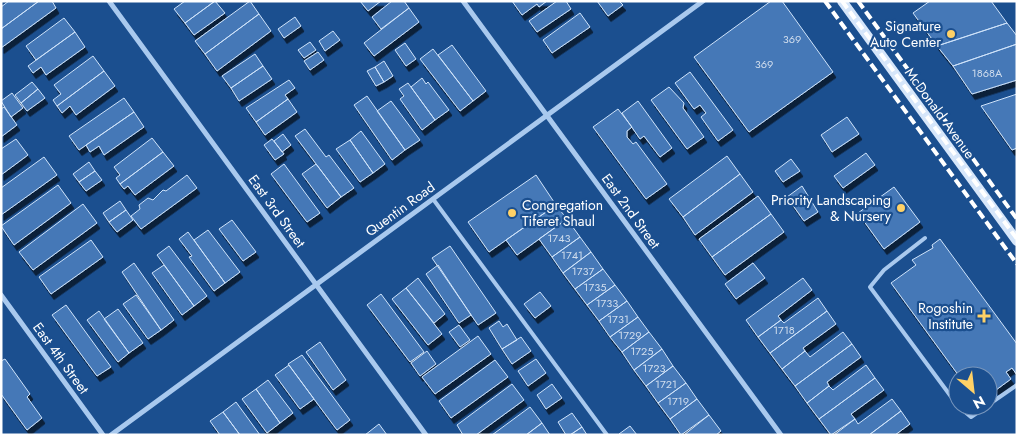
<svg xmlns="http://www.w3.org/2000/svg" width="1018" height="436" viewBox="0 0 1018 436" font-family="Jost,sans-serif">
<defs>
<filter id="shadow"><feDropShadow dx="3" dy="5.5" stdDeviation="0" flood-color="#0009"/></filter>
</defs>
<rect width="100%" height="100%" fill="#1b4f8f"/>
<path fill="#4478b7" stroke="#cfe3fa" filter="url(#shadow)" d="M 9,1 L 39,1 L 1,29 L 1,7 Z
M 39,1 L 52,1 L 56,8 L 1,48 L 1,29 Z
M 185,1 L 215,1 L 185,23 L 174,9 Z
M 215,1 L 225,13 L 194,35 L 185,23 Z
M 250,1 L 259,14 L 205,54 L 195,41 Z
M 360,1 L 381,1 L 368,11 Z
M 392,1 L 404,1 L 409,8 L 381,29 L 372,17 Z
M 512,1 L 547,1 L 539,7 L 537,4 L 522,15 Z
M 557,1 L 566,1 L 571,9 L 537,32 L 529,21 Z
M 597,1 L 619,1 L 623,5 L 608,16 Z
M 771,1 L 782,1 L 833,72 L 749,132 L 694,57 Z
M 930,1 L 991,1 L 1007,23 L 937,46 L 913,13 Z
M 409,8 L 419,22 L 374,56 L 364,43 Z
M 580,13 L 590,27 L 552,53 L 543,40 Z
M 259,14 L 271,31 L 217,71 L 205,54 Z
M 295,17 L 301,26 L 284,38 L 278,29 Z
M 64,18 L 75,32 L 36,60 L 26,46 Z
M 1007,23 L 1017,36 L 1017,44 L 953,66 L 937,46 Z
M 333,31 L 340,40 L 325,51 L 319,41 Z
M 75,32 L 85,47 L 46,75 L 41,67 L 33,73 L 28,66 Z
M 310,42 L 316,50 L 304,58 L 298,50 Z
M 405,43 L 416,59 L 406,66 L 395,50 Z
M 1017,44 L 1017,80 L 972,94 L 953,66 Z
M 452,45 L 486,91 L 473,101 L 438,55 Z
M 433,49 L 473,101 L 460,111 L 420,59 Z
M 318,52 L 324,60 L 310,70 L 304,61 Z
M 255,54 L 263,66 L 231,88 L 222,76 Z
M 93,56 L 104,71 L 57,106 L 53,100 L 61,94 L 54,85 Z
M 384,61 L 393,76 L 384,82 L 375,67 Z
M 263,66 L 272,79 L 239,101 L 231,88 Z
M 375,67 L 384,82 L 376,86 L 367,71 Z
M 104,71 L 115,86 L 76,115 L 70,106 L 62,113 L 57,106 Z
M 690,72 L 733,130 L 718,141 L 701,117 L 706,113 L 700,105 L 694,109 L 675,83 Z
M 422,78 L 426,84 L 428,82 L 449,110 L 435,120 L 411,87 Z
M 289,80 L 295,88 L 285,95 L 288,99 L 256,122 L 246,108 Z
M 32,82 L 38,89 L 21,103 L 15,95 Z
M 408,83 L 435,120 L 422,130 L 400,99 L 404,96 L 399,89 Z
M 669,87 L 684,103 L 683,108 L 704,137 L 687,149 L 651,100 Z
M 38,89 L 45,98 L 27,111 L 21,103 Z
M 12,93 L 23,108 L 11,117 L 1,101 Z
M 1017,94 L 1017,148 L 1012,150 L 981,106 Z
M 367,96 L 405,150 L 392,160 L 354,105 Z
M 124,98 L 134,112 L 79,150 L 69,136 Z
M 288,99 L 297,112 L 265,135 L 256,122 Z
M 391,101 L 420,140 L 405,150 L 377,111 Z
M 638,101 L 672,148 L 660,157 L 644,136 L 640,139 L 622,113 Z
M 4,107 L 17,125 L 1,137 L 1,109 Z
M 618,109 L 632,127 L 627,131 L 627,137 L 633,144 L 636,142 L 667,184 L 646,199 L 593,127 Z
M 134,112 L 144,127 L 104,155 L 99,146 L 90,152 L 86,145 Z
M 847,117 L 859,134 L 832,152 L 821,135 Z
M 305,129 L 326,157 L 329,155 L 354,188 L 341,197 L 295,136 Z
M 361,131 L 385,164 L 373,173 L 350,140 Z
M 283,134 L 291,145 L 282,152 L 274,141 Z
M 152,138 L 163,152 L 120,184 L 116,178 L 120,175 L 114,167 Z
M 16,139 L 28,155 L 1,175 L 1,149 Z
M 272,139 L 284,154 L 275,160 L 264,145 Z
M 350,140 L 373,173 L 360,182 L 336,149 Z
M 163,152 L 174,166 L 135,195 L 128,186 L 124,189 L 120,184 Z
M 866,153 L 875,165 L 843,188 L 834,176 Z
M 727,156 L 740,174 L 683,217 L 669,199 Z
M 44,157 L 57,175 L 1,215 L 1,188 Z
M 791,159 L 800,171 L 783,182 L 775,171 Z
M 89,162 L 95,171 L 79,182 L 73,174 Z
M 284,164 L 320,213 L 307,222 L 271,174 Z
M 316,164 L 341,197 L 327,208 L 302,174 Z
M 95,171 L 102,180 L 86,191 L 79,182 Z
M 740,174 L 753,192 L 695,235 L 683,217 Z
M 187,175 L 197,188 L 141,229 L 131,216 L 140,209 L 139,205 L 148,198 L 153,200 L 163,190 L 166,191 Z
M 536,175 L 556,205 L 489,252 L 468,222 Z
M 58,185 L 71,203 L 14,245 L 1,226 Z
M 802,186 L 818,212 L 804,221 L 787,197 Z
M 894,187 L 920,222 L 884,249 L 858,213 Z
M 758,196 L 771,214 L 712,257 L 699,239 Z
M 120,201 L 126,210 L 109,222 L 103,213 Z
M 83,204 L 97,223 L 33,270 L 19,252 Z
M 556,205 L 567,219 L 517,255 L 506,240 Z
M 126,210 L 133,220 L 117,232 L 109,222 Z
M 771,214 L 784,232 L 725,275 L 712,257 Z
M 567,219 L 580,237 L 552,257 L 539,239 Z
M 232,220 L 256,252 L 243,261 L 219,229 Z
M 208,230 L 240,272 L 225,283 L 194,240 Z
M 188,232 L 225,283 L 214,291 L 189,257 L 192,256 L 179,239 Z
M 580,237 L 591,252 L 563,273 L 552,257 Z
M 940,239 L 1017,344 L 1017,375 L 1012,368 L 1006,372 L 1011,379 L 996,390 L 991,383 L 988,384 L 988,376 L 959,376 L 891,283 L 916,265 L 912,260 L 933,248 L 932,245 Z
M 91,240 L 103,257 L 51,294 L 39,277 Z
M 169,246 L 207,296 L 194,306 L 157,255 Z
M 450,246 L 496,313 L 478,325 L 432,258 Z
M 591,252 L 603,269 L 575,289 L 563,273 Z
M 134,263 L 174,320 L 161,330 L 122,272 Z
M 753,263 L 765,278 L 736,299 L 725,284 Z
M 164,265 L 194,306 L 182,315 L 152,273 Z
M 438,265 L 471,315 L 459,323 L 426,274 Z
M 603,269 L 615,285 L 587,305 L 575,289 Z
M 418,278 L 445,314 L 434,323 L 406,288 Z
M 803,278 L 812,290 L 778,316 L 781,320 L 758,337 L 746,320 Z
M 615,285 L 627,301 L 599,321 L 587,305 Z
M 406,288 L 442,334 L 428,345 L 392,299 Z
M 540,292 L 551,306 L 535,318 L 524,304 Z
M 381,294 L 424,352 L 410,362 L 367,305 Z
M 136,295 L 161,330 L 148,339 L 123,304 Z
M 818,298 L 827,311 L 770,353 L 758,337 L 781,320 L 784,323 Z
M 627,301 L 638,317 L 610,337 L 599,321 Z
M 66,305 L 111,367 L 97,376 L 52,315 Z
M 118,309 L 143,343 L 129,353 L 104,319 Z
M 99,311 L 129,353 L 118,362 L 87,320 Z
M 827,311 L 836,324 L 803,348 L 805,351 L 782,369 L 770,353 Z
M 638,317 L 649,332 L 622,352 L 610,337 Z
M 499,321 L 503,327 L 507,324 L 517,340 L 502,349 L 489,328 Z
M 459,325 L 470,340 L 460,347 L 449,332 Z
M 649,332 L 662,349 L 634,370 L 622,352 Z
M 843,332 L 852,344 L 795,386 L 782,369 L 805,351 L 810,357 Z
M 478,336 L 491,354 L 435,394 L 422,377 Z
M 521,337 L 531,351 L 512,364 L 502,349 Z
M 320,342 L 346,380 L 333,390 L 306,352 Z
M 852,344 L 861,357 L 827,382 L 829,386 L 807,403 L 795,386 Z
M 662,349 L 673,366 L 646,386 L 634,370 Z
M 427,351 L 436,364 L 420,376 L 411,363 Z
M 302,355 L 350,420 L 337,430 L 288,364 Z
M 5,359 L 30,394 L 27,397 L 42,418 L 27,430 L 1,394 L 1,361 Z
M 536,359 L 546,373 L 528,386 L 518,371 Z
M 495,360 L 508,377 L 451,418 L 439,401 Z
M 289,365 L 314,399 L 300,409 L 275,375 Z
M 866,365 L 875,378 L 819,419 L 807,403 L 829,386 L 833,390 Z
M 673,366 L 686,383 L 658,403 L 646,386 Z
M 875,378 L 884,390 L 851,414 L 855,419 L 831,435 L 819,419 Z
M 268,380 L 293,413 L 280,423 L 256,389 Z
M 686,383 L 697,399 L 670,419 L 658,403 Z
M 512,384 L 524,400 L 476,435 L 463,435 L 457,425 Z
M 552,384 L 562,398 L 546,409 L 537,395 Z
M 256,389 L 280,423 L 267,433 L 242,399 Z
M 697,399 L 709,415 L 681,435 L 670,419 Z
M 892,399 L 901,411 L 869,435 L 834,435 L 855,419 L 858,424 Z
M 236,402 L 260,435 L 240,435 L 223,412 Z
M 530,407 L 542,423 L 526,435 L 492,435 Z
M 901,411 L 910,424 L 895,435 L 869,435 Z
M 223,412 L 240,435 L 220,435 L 210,421 Z
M 572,413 L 582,427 L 570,435 L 566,435 L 558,422 Z
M 709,415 L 721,431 L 716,435 L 684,435 Z
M 542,423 L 550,435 L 526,435 Z
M 379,424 L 387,435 L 365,435 Z
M 630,426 L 637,435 L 619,435 L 619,434 Z
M 582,427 L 587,435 L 570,435 Z"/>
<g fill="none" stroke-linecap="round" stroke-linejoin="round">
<path stroke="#a9c9ee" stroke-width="4" d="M 433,199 L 607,435
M 925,238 L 884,270 L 870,287 L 958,406
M 988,405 L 1017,385
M 958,406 L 971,417 L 987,406"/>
<path stroke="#a9c9ee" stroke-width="5" d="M 109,1 L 426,435
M 463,1 L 781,435
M 1,295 L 103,435
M 111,435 L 703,1"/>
<path stroke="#d6e6fa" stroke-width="10" d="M 842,1 L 1017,241"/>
<path stroke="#fff" stroke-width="4" stroke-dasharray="9 4" stroke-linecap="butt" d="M 825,1 L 1017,264
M 842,1 L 1017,239
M 858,1 L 1017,219"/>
</g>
<g fill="#ffd166" stroke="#1b4f8f" stroke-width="2">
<circle cx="951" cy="34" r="5"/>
<circle cx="901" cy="208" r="5"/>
<circle cx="512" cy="213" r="5"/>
<path d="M981.5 308.5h5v5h5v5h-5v5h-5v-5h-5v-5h5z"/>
</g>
<g text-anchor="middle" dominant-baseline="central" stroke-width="4.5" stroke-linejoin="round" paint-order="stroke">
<g font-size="11" fill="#d0dded">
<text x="792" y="39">369</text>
<text x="764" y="64">369</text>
<text x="987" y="73">1868A</text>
<text x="559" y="238">1743</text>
<text x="572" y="255">1741</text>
<text x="583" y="271">1737</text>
<text x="595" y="287">1735</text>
<text x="607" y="303">1733</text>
<text x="618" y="319">1731</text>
<text x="784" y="330">1718</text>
<text x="630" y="335">1729</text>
<text x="642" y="351">1725</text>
<text x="654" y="368">1723</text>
<text x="666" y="384">1721</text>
<text x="678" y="401">1719</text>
</g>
<g font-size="14" fill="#fff" stroke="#1b4f8f" text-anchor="end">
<text x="941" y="26">Signature<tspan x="941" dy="16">Auto Center</tspan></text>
<text x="891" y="200">Priority Landscaping<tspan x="891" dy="16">&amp; Nursery</tspan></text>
<text x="522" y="205" text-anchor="start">Congregation<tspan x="522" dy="16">Tiferet Shaul</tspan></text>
<text x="973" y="308">Rogoshin<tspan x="973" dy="16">Institute</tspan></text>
</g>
<g font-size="14" fill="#fff" stroke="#1b4f8f">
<text transform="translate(940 113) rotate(54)">McDonald Avenue</text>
<text transform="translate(400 209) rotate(-36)">Quentin Road</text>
<text transform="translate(277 211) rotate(54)">East 3rd Street</text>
<text transform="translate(631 211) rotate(54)">East 2nd Street</text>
<text transform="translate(61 358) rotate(54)">East 4th Street</text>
</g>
</g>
<rect width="1018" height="436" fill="none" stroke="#ffffff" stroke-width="5"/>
<g transform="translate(973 391) rotate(152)"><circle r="24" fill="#1b4f8f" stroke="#7695bc"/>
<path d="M0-4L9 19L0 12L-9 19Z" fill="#ffd166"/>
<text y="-8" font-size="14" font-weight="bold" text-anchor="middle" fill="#ffffff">N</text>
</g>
</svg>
